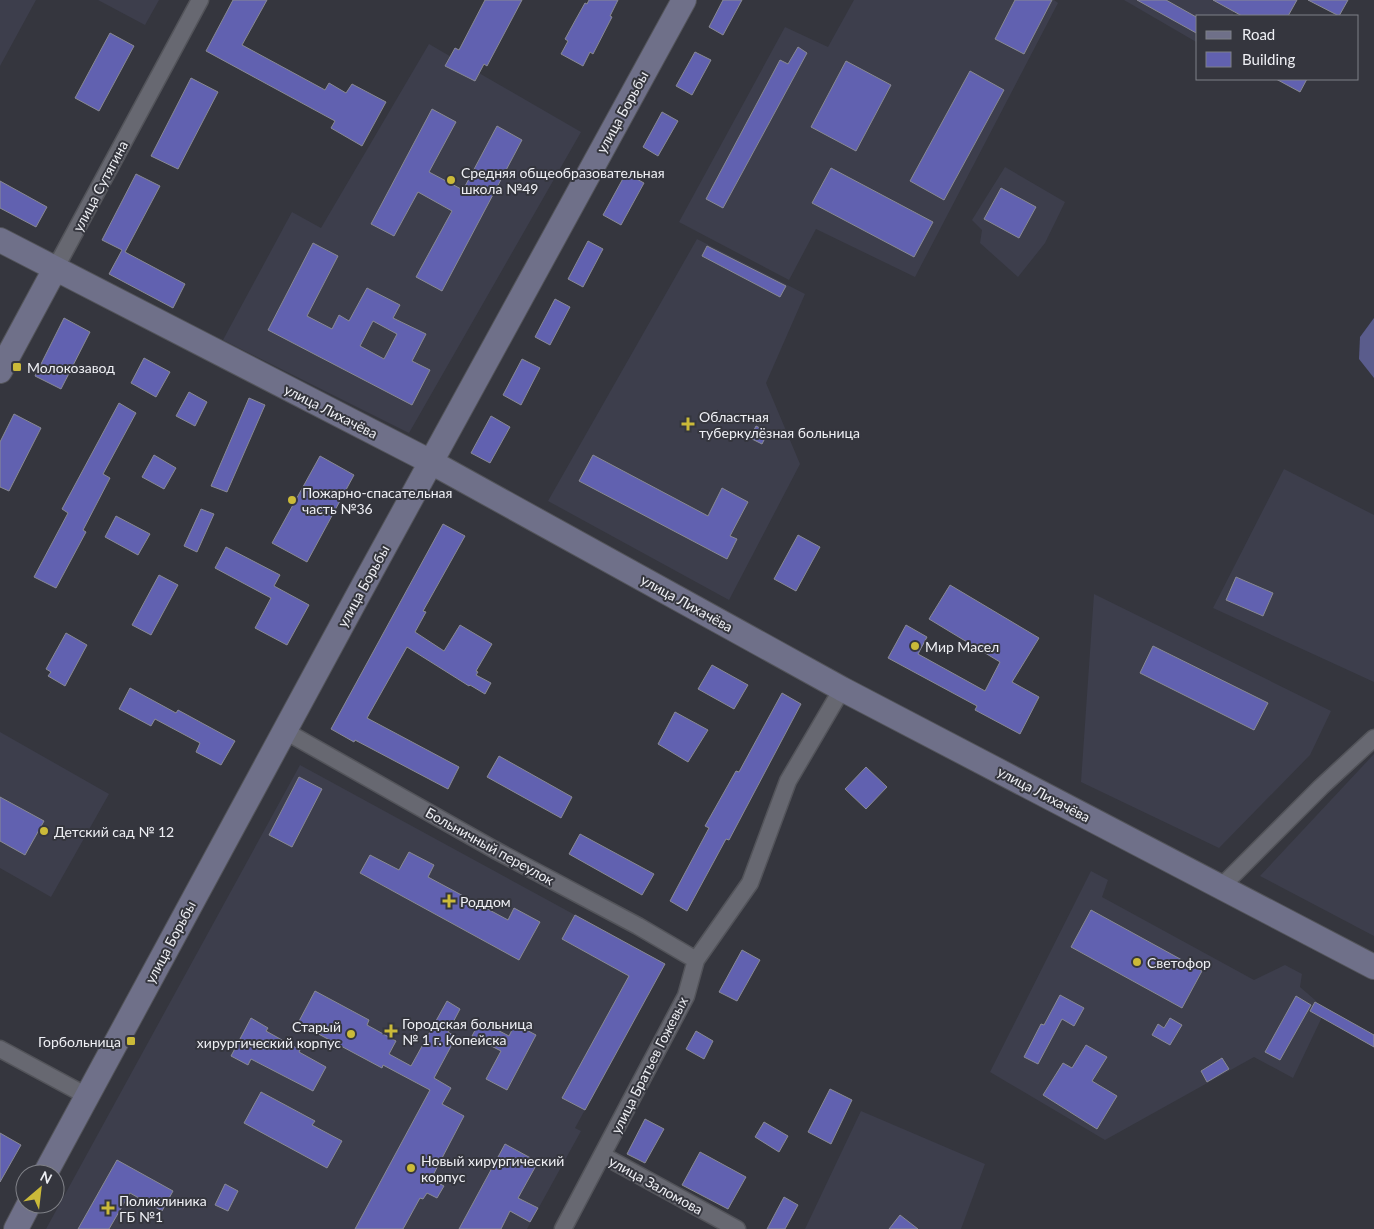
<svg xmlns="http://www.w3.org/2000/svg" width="1374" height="1229" viewBox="0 0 1374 1229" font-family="Lato,sans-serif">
<rect width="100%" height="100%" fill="#35363e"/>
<path fill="#3d3e4c" d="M 0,0 L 36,0 L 0,66 Z
M 98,0 L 159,0 L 145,25 Z
M 854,0 L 1054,0 L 1058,3 L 915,277 L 816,229 L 789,280 L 679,222 L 785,27 L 828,47 Z
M 1124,0 L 1240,0 L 1232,16 L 1198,16 L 1198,43 Z
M 429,44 L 581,132 L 409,433 L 223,340 L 292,212 L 321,228 Z
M 1005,167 L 1065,202 L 1045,243 L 1018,277 L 980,243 L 982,230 L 972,220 Z
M 697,239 L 805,294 L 766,383 L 800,464 L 729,600 L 548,501 Z
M 1284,469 L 1374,515 L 1374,682 L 1213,608 Z
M 1094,594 L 1331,711 L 1310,755 L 1219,848 L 1081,782 Z
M 0,732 L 109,794 L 51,897 L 0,868 Z
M 1374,754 L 1374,936 L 1260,876 Z
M 300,765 L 665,964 L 575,1128 L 581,1131 L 527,1229 L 46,1229 Z
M 1091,871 L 1108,880 L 1102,897 L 1254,980 L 1285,965 L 1302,974 L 1300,987 L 1315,1000 L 1322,1017 L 1293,1078 L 1254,1057 L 1105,1140 L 990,1072 Z
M 861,1111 L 985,1164 L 961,1229 L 805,1229 Z"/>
<path fill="#5a5c8c" d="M 1374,318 L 1374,378 L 1359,359 L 1360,337 Z"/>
<path fill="#6161b0" stroke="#898a93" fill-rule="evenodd" d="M 233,0 L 267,0 L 242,45 L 325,90 L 329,83 L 346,93 L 352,84 L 386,102 L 362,146 L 331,128 L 335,121 L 206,51 Z
M 485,0 L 522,0 L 487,66 L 484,64 L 475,81 L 445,66 L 455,48 L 459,50 Z
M 589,0 L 618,0 L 610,16 L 612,17 L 593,54 L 590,52 L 583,66 L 561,54 L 568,41 L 565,39 L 576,19 L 585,3 L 587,4 Z
M 723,0 L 742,0 L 723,35 L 709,27 Z
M 1015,0 L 1052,0 L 1024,54 L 995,39 Z
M 1137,0 L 1166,0 L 1198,18 L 1198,34 Z
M 1213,0 L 1297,0 L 1288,16 L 1242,16 Z
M 1308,0 L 1348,0 L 1339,16 Z
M 110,33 L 134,46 L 99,111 L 75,98 Z
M 798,47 L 807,53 L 723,208 L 706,199 L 780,60 L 788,64 Z
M 695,52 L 711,60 L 692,95 L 676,86 Z
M 846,61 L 891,85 L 856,151 L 811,127 Z
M 970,71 L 1004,90 L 944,200 L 910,181 Z
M 191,78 L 218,92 L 178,169 L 151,156 Z
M 1276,79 L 1307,79 L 1300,92 Z
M 432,109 L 456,122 L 429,172 L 463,190 L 497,126 L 522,140 L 442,291 L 416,277 L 452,211 L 418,192 L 394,236 L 371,224 Z
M 662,112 L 678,121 L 658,156 L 643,147 Z
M 831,168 L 933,222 L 914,257 L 812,203 Z
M 626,173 L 644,183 L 621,225 L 603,215 Z
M 136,174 L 160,186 L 125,252 L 185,284 L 173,308 L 109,274 L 122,250 L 102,240 Z
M 0,181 L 47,207 L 36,227 L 0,208 Z
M 1001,188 L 1036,207 L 1019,238 L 984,219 Z
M 588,241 L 603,249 L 583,287 L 568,279 Z
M 313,243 L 338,256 L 307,316 L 332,329 L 339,315 L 349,321 L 367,288 L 400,305 L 393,318 L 426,334 L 412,361 L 430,370 L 412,405 L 268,330 ZM 373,321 L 397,334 L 384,359 L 360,346 Z
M 707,246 L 786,286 L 780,297 L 702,256 Z
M 555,299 L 570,307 L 550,345 L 535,337 Z
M 64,318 L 90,332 L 61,389 L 35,376 Z
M 144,358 L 170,372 L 156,397 L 131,383 Z
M 522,359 L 540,368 L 521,405 L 503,395 Z
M 189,392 L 207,402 L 195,426 L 176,416 Z
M 249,398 L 265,405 L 227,492 L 211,486 Z
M 119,403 L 136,413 L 103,474 L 110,478 L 83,530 L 86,532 L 56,588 L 34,577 L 68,513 L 62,509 Z
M 14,414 L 41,428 L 9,491 L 0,487 L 0,442 Z
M 491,416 L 510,427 L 490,463 L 471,453 Z
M 756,426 L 768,432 L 762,444 L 750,438 Z
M 154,455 L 176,468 L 164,489 L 142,477 Z
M 593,455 L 708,516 L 722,488 L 748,502 L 730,536 L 737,539 L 727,559 L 579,481 Z
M 320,456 L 354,475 L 307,562 L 272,543 Z
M 201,509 L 214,514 L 197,552 L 184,546 Z
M 116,516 L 150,534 L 138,555 L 105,537 Z
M 443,524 L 465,536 L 423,611 L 426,612 L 415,632 L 444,651 L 460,625 L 492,644 L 476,671 L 478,672 L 476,675 L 491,683 L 485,694 L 470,685 L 469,686 L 407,647 L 367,718 L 459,767 L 448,789 L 355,740 L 354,742 L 331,729 Z
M 798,535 L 820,547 L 796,591 L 774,579 Z
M 226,547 L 280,575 L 274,586 L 309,605 L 287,645 L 255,628 L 271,598 L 215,568 Z
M 159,575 L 178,585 L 151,635 L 132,625 Z
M 1236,577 L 1273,593 L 1263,616 L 1226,600 Z
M 950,585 L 1039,638 L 1012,682 L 1039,697 L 1020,734 L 975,710 L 977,706 L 888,658 L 906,625 L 927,637 L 918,654 L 985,691 L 1000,662 L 929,619 Z
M 66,633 L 87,645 L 65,686 L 48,676 L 51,672 L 46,669 Z
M 1153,646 L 1268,703 L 1254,730 L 1140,673 Z
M 712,665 L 748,685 L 734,709 L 698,689 Z
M 130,688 L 176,713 L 178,710 L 235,741 L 221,765 L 196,752 L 200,743 L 155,719 L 151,726 L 119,709 Z
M 782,693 L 801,704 L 729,840 L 726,839 L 687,911 L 670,901 L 709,828 L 705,826 L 736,771 L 739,772 Z
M 675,712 L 708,730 L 688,762 L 658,744 Z
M 499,756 L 572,797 L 561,818 L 487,777 Z
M 866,767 L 887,787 L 866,809 L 845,789 Z
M 299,777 L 322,789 L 292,847 L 269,835 Z
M 0,797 L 44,821 L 25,855 L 0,841 Z
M 580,834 L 654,874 L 642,895 L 569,854 Z
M 409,852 L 434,865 L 428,877 L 508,920 L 514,908 L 540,922 L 519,960 L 360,873 L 370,855 L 399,870 Z
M 1091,910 L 1202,971 L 1182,1008 L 1071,947 Z
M 575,915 L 665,964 L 585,1110 L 562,1098 L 629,976 L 562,939 Z
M 742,950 L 760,960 L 737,1001 L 719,992 Z
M 315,991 L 369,1020 L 367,1025 L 396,1041 L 389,1054 L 411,1066 L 447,1001 L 460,1009 L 448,1032 L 456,1037 L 434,1078 L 451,1088 L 442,1104 L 464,1116 L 431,1179 L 444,1186 L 437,1198 L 427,1193 L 423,1199 L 420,1198 L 403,1229 L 355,1229 L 430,1090 L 383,1065 L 382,1068 L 298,1023 Z
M 1060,995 L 1084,1008 L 1074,1026 L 1062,1019 L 1038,1064 L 1024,1057 L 1041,1024 L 1044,1025 Z
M 1296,996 L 1311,1005 L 1280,1060 L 1265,1052 Z
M 1315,1002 L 1374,1035 L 1374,1047 L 1310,1011 Z
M 251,1018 L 268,1028 L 266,1031 L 300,1050 L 299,1052 L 326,1067 L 313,1091 L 251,1059 L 248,1065 L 231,1056 Z
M 1170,1018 L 1182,1025 L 1170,1045 L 1152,1035 L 1158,1024 L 1164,1028 Z
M 480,1021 L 509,1036 L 515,1024 L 536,1035 L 507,1090 L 486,1079 L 501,1051 L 472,1036 Z
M 696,1031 L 713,1041 L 704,1059 L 686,1049 Z
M 1086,1045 L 1107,1057 L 1092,1081 L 1117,1096 L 1097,1129 L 1043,1095 L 1063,1063 L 1072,1068 Z
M 1222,1058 L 1229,1069 L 1207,1082 L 1201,1071 Z
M 830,1089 L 852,1100 L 831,1144 L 808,1132 Z
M 261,1092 L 315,1121 L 312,1125 L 342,1141 L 327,1168 L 244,1123 Z
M 645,1119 L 664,1129 L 645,1163 L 627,1154 Z
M 764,1122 L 788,1136 L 779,1152 L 755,1137 Z
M 0,1133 L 21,1145 L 0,1182 Z
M 505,1144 L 538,1162 L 518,1198 L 538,1208 L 530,1222 L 510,1211 L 501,1229 L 459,1229 Z
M 700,1152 L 746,1177 L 728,1209 L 682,1185 Z
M 117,1160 L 173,1191 L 162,1211 L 130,1193 L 109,1229 L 78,1229 Z
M 225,1184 L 238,1191 L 228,1211 L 215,1205 Z
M 784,1197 L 798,1205 L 785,1229 L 767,1229 Z
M 900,1215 L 918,1229 L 889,1229 Z"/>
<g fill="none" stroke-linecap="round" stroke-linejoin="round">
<defs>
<path id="street" d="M 55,269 L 200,0
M 285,731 L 495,850 L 638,926 L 696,960
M 1221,887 L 1321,787 L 1374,738
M 0,1049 L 87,1096
M 602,1155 L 737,1229
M 563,1229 L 686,996 L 696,960 L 750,883 L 788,781 L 842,689"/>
<path id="secondary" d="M 0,240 L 431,462 L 842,689 L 1374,967
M 0,371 L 55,269
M 45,1174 L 356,599 L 684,0
M 16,1229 L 29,1204"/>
</defs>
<use href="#street" stroke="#53545a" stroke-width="19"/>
<use href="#secondary" stroke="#53545a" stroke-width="26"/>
<use href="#street" stroke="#676871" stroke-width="16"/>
<use href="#secondary" stroke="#6f7089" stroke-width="24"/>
</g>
<g fill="#cbba39" stroke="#35363e" stroke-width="2">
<circle cx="451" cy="180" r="5"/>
<rect x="12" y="362" width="10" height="10" rx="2.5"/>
<path d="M685.5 416.5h5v5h5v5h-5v5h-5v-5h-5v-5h5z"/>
<circle cx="292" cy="500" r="5"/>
<circle cx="915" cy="646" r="5"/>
<circle cx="44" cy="831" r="5"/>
<path d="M446.5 893.5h5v5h5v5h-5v5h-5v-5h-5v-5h5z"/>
<circle cx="1137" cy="962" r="5"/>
<path d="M388.5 1023.5h5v5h5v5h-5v5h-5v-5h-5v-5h5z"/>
<circle cx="351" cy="1034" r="5"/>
<rect x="126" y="1036" width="10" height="10" rx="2.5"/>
<circle cx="411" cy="1168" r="5"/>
<path d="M105.5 1200.5h5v5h5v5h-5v5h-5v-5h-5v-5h5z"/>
</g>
<g text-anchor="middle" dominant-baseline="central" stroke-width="4" stroke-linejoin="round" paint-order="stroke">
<g font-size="14" fill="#eeeff4" stroke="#35363e">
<text transform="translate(622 112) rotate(-61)">улица Борьбы</text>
<text transform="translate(100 186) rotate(-62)">улица Сутягина</text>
<text transform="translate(331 411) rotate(27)">улица Лихачёва</text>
<text transform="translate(363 586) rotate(-61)">улица Борьбы</text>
<text transform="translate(687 603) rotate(29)">улица Лихачёва</text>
<text transform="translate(1044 794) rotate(28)">улица Лихачёва</text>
<text transform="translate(490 846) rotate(29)">Больничный переулок</text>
<text transform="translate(170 942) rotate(-62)">улица Борьбы</text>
<text transform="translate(649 1065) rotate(-63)">улица Братьев Гожевых</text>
<text transform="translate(656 1185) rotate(29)">улица Заломова</text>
</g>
<g font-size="14" fill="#eeeff4" stroke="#35363e" text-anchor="start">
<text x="461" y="172">Средняя общеобразовательная<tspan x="461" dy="16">школа №49</tspan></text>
<text x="27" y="367">Молокозавод</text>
<text x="699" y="416">Областная<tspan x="699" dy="16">туберкулёзная больница</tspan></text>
<text x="302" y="492">Пожарно-спасательная<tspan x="302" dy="16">часть №36</tspan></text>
<text x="925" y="646">Мир Масел</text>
<text x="54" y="831">Детский сад № 12</text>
<text x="460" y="901">Роддом</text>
<text x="1147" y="962">Светофор</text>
<text x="402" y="1023">Городская больница<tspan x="402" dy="16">№ 1 г. Копейска</tspan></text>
<text x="341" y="1026" text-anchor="end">Старый<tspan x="341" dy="16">хирургический корпус</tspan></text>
<text x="121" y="1041" text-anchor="end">Горбольница</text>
<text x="421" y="1160">Новый хирургический<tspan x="421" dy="16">корпус</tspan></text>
<text x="119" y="1200">Поликлиника<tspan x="119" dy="16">ГБ №1</tspan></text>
</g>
</g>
<rect x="1196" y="15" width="162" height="65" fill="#35363e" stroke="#7f8087"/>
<rect x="1206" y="31" width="25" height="8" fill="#6f7089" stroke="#7f8087"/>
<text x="1242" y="40" font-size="15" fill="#eeeff4">Road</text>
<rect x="1206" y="52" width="25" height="15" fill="#6161b0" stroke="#7f8087"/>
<text x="1242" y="65" font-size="15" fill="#eeeff4">Building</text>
<g transform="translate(40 1189) rotate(28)"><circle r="24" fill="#35363e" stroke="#7f8087"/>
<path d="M0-4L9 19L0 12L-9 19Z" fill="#cbba39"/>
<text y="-8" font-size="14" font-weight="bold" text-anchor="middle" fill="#eeeff4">N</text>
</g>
</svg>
